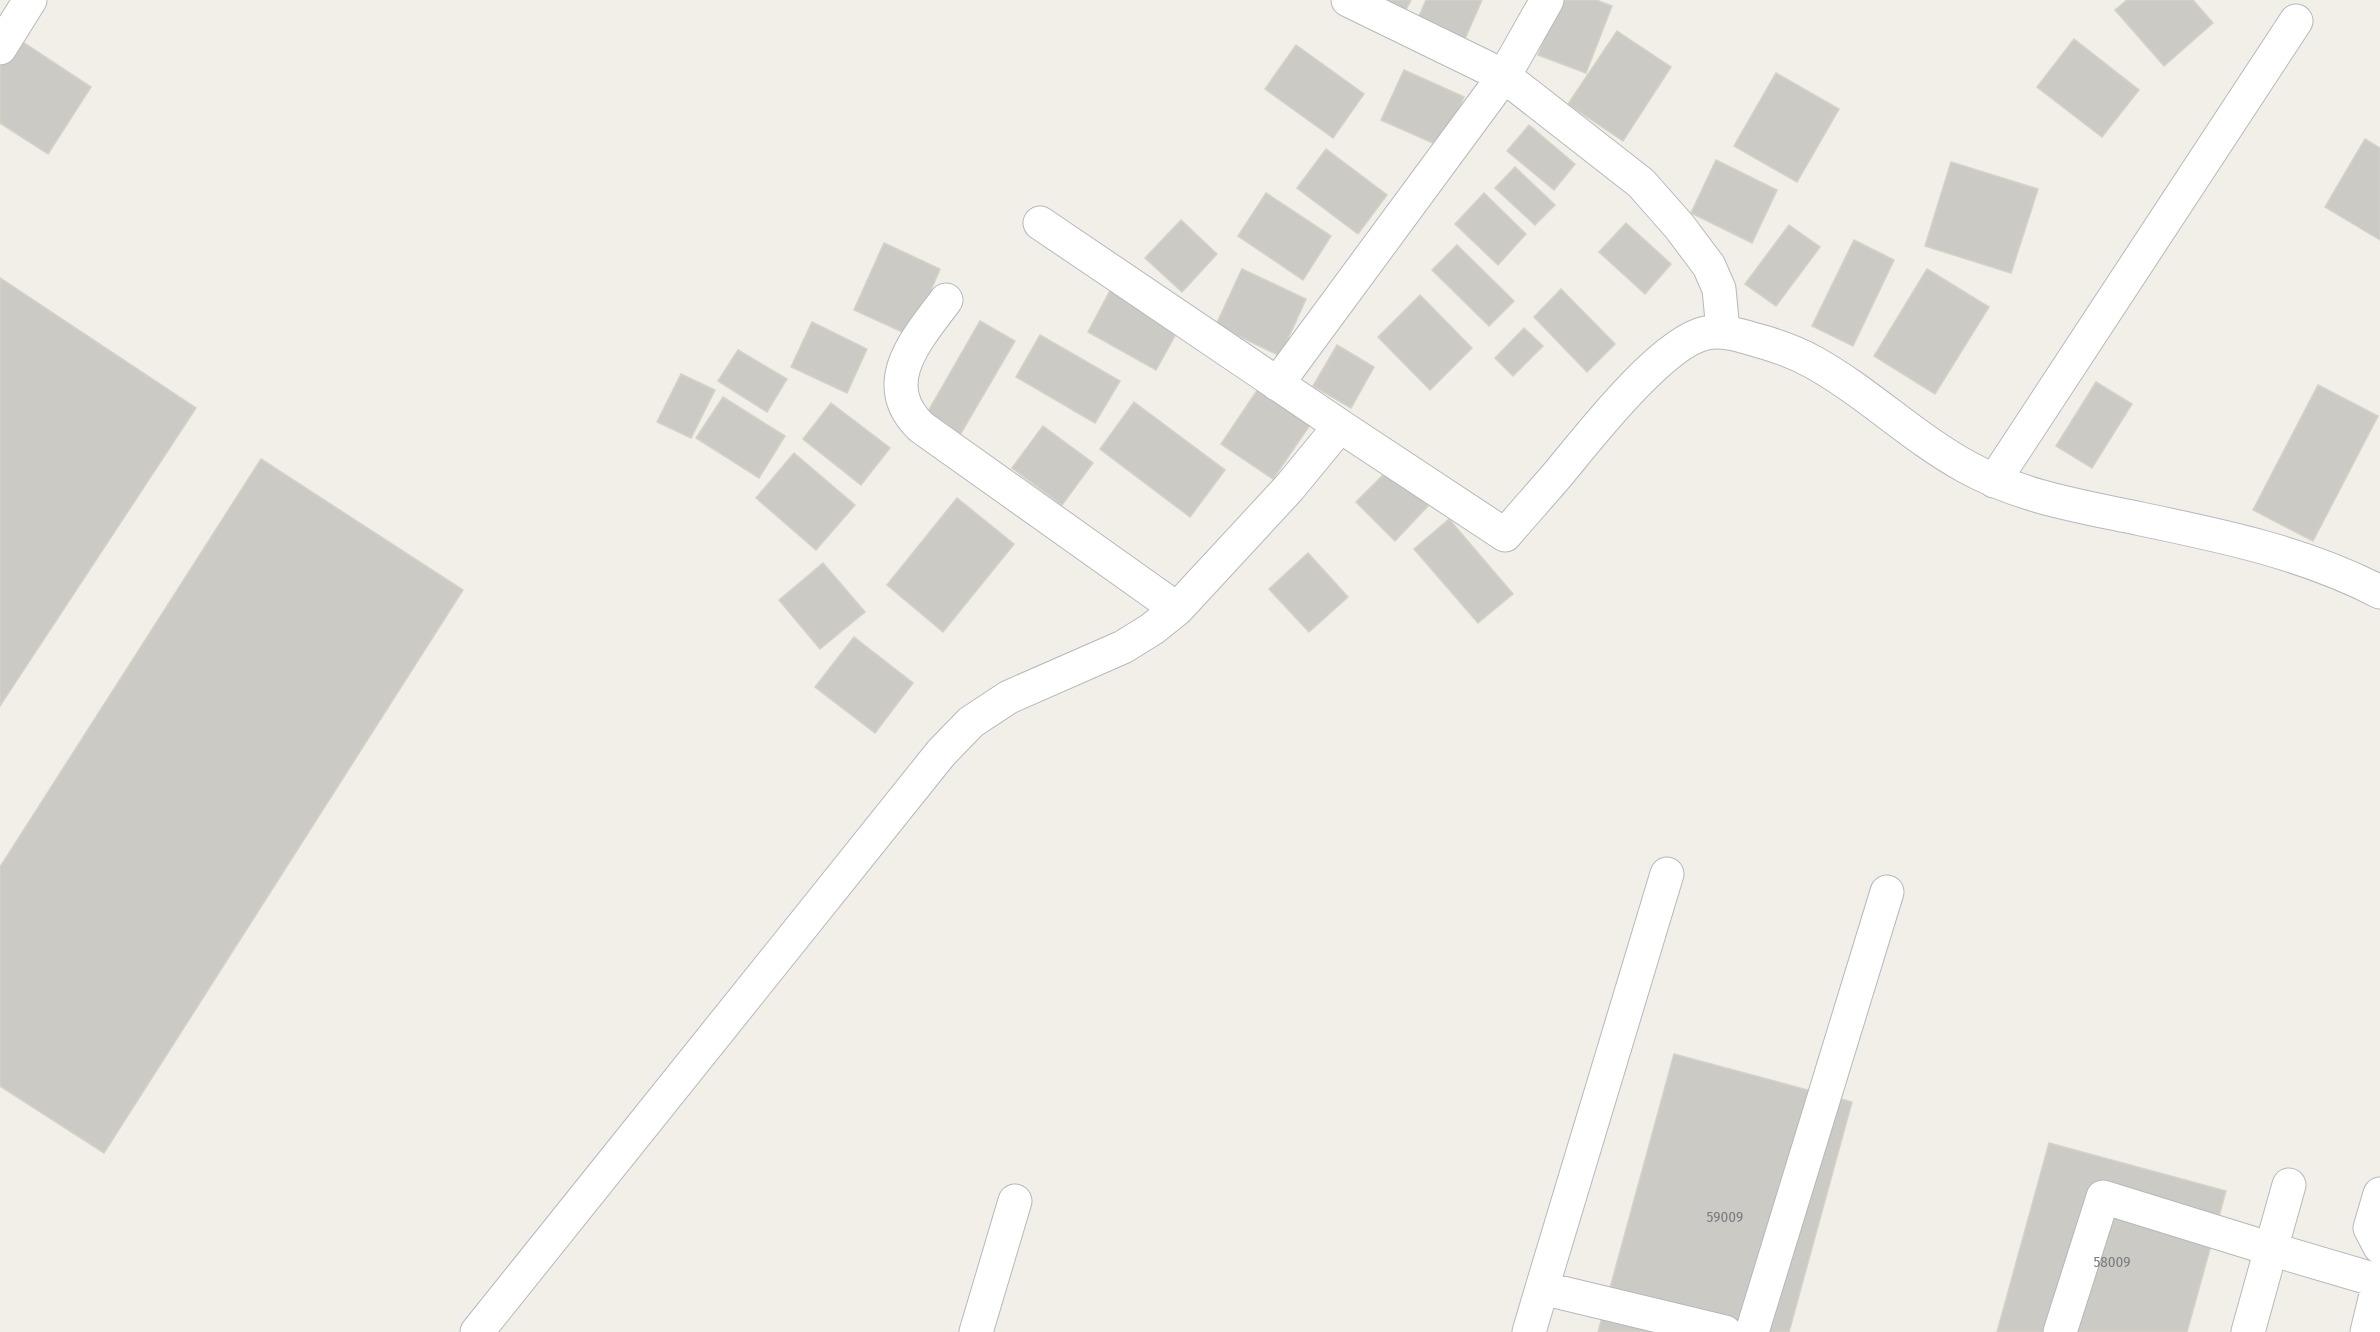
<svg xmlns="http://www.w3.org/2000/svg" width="2380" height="1332" viewBox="0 0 2380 1332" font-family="'Fira Sans Condensed',sans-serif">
<rect width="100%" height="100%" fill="#f1efe8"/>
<path fill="#cccac5" stroke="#d6d1c6" stroke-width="1.5" d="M 1372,0 L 1411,0 L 1403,15 Z
M 1426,0 L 1482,0 L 1464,41 L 1417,21 Z
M 1559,0 L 1596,0 L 1612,6 L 1586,73 L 1538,55 Z
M 2127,0 L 2193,0 L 2213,23 L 2164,66 L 2115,10 Z
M 1617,31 L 1671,67 L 1623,141 L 1568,104 Z
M 18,39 L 91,87 L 48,154 L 0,123 L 0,67 Z
M 2074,39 L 2139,90 L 2102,137 L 2037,87 Z
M 1296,45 L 1364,94 L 1333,138 L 1265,89 Z
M 1404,70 L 1464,97 L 1442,147 L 1381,120 Z
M 1776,73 L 1839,109 L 1797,182 L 1734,146 Z
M 1529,125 L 1575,164 L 1554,190 L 1507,151 Z
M 2365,139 L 2380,148 L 2380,240 L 2325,207 Z
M 1326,149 L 1387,195 L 1358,234 L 1297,188 Z
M 1716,160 L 1777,190 L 1752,243 L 1691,213 Z
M 1951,162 L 2038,189 L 2011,273 L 1925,246 Z
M 1515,167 L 1555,205 L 1535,225 L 1495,188 Z
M 1266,193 L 1331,236 L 1303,280 L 1238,236 Z
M 1484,193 L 1526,234 L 1498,265 L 1455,224 Z
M 1181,220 L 1217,254 L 1182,292 L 1145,258 Z
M 1626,223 L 1671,264 L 1645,294 L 1599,252 Z
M 1789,225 L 1820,247 L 1776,306 L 1745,284 Z
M 1854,240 L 1894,260 L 1853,346 L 1812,326 Z
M 884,243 L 940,269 L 911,336 L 854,310 Z
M 1457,245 L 1514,301 L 1489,326 L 1432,270 Z
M 1242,269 L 1306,299 L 1280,356 L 1216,325 Z
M 1927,269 L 1989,307 L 1935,394 L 1874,356 Z
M 0,278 L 196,408 L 0,706 Z
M 1113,285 L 1182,323 L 1156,370 L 1088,332 Z
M 1561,289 L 1615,344 L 1587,372 L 1534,317 Z
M 1420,295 L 1472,348 L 1430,390 L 1378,337 Z
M 980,321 L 1015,341 L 960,435 L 926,415 Z
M 812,322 L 867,349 L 847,393 L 791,367 Z
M 1524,328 L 1543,346 L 1513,376 L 1495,358 Z
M 1040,335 L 1120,381 L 1095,423 L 1016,377 Z
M 1337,345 L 1374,367 L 1351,408 L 1313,386 Z
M 738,350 L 787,379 L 767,412 L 718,381 Z
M 681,374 L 715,390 L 691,438 L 657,422 Z
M 2096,382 L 2132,404 L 2092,468 L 2056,446 Z
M 2318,385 L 2378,416 L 2313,541 L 2253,510 Z
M 1258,389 L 1310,425 L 1273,479 L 1221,444 Z
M 723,397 L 785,436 L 759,478 L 696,438 Z
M 1134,402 L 1225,470 L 1190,517 L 1100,449 Z
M 831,403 L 890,448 L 861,485 L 803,439 Z
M 1043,426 L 1093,463 L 1062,505 L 1012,468 Z
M 794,453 L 855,505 L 816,550 L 756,498 Z
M 261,459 L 463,590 L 104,1153 L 0,1086 L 0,867 Z
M 1390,468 L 1428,506 L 1395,541 L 1356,502 Z
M 957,498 L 1014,544 L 943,632 L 887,585 Z
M 1449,519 L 1513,594 L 1478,623 L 1414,549 Z
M 1308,553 L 1348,597 L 1309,632 L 1269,589 Z
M 823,563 L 865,612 L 820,649 L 779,600 Z
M 854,637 L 913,683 L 875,733 L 815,687 Z
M 1674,1054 L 1852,1102 L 1789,1332 L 1598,1332 Z
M 2049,1143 L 2226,1191 L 2187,1332 L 1997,1332 Z"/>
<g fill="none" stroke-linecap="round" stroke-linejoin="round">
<defs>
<path id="minor" d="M 1348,0 L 1504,76 L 1547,0
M 0,48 L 30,0
M 1040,223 L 1340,426
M 946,300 C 917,339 876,383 921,427 L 1177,609
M 1277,384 L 1504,76 L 1641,183 L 1679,226 L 1709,266 L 1719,289 L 1723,331
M 1994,481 L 2296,21
M 2380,1194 L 2370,1228 L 2380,1247
M 1542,1288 L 1667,874
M 477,1332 L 941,753 L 971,722 L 1009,697 L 1123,647 L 1152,629 L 1177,609 L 1289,488 L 1340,426 L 1505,535 C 1523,514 1541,494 1559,473 C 1588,438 1662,342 1706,333 C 1723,330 1739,335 1756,340 C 1775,345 1795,352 1813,362 C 1867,392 1911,436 1965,466 C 2020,497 2080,506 2141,519 C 2223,536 2305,553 2380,592
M 976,1332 L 1015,1201
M 1529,1332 L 1542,1288 L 1725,1332
M 1752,1332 L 1887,892
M 2060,1332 L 2103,1197 L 2271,1249 L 2289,1185
M 2248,1332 L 2271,1249 L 2379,1281
M 2367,1332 L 2380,1278"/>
</defs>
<use href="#minor" stroke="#b5b8bc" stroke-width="35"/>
<use href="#minor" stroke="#fff" stroke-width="33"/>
</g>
<g text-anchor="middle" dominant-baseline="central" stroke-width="6" stroke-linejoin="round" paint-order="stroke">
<g font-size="15" fill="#7a7d7f">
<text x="1725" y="1217">59009</text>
<text x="2112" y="1262">58009</text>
</g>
</g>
</svg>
